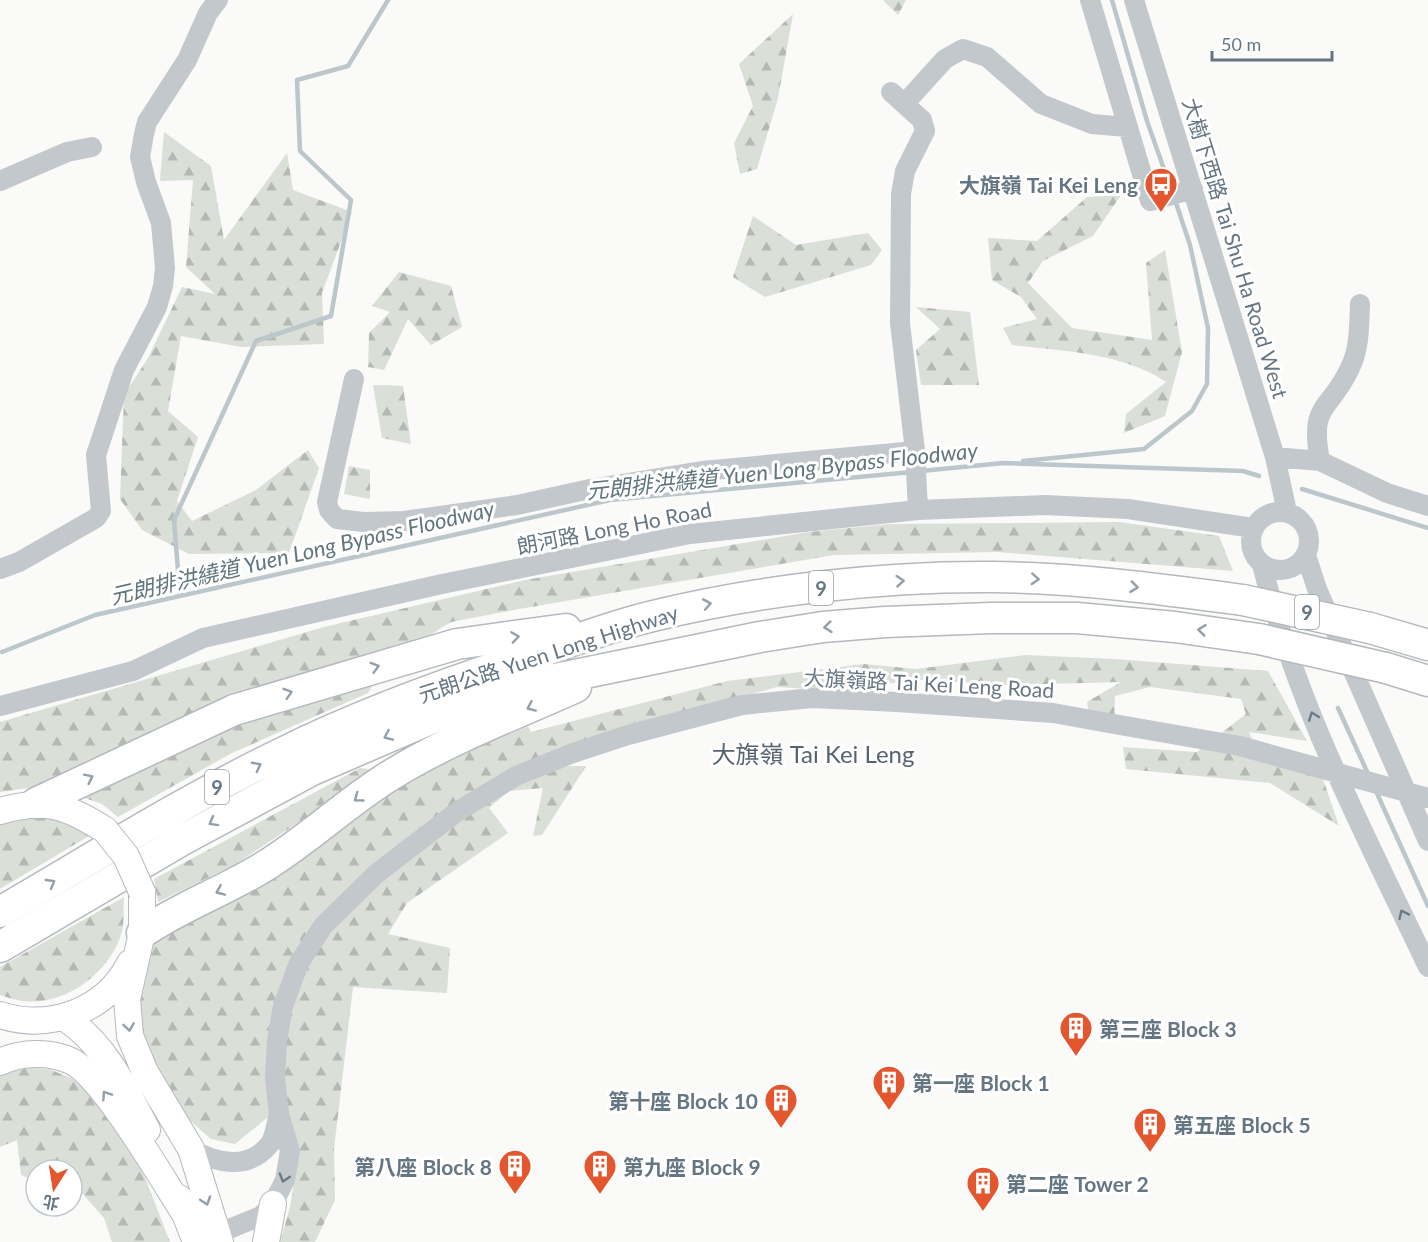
<svg xmlns="http://www.w3.org/2000/svg" width="1428" height="1242" viewBox="0 0 1428 1242" font-family="Lato,'Noto Sans TC',sans-serif">
<defs>
<pattern id="forest-firs" width="22" height="20" patternUnits="userSpaceOnUse" patternTransform="scale(1.5)"><rect width="22" height="20" fill="#dadfd7"/><path d="M5 1l3.5 6h-7zM16 11l3.5 6h-7z" fill="#b4b9b4"/></pattern>
</defs>
<rect width="100%" height="100%" fill="#fafaf8"/>
<path fill="url(#forest-firs)" d="M 883,0 L 906,0 L 898,15 Z
M 793,14 L 778,98 L 757,169 L 740,174 L 734,143 L 753,106 L 739,64 Z
M 164,132 L 211,166 L 224,240 L 287,153 L 293,190 L 352,212 L 322,293 L 324,344 L 241,347 L 181,336 L 168,411 L 198,437 L 177,501 L 192,521 L 256,490 L 308,450 L 319,468 L 289,553 L 189,554 L 142,530 L 120,499 L 124,395 L 148,358 L 182,287 L 215,294 L 186,267 L 193,180 L 160,181 Z
M 1121,195 L 1093,236 L 1043,261 L 1028,283 L 1072,328 L 1152,340 L 1146,263 L 1165,250 L 1182,352 L 1165,416 L 1124,433 L 1126,414 L 1166,382 C 1124,353 1062,351 1012,345 L 1003,328 L 1037,319 L 1021,297 L 992,280 L 988,238 L 1037,241 L 1087,197 Z
M 753,216 L 796,245 L 868,233 L 882,250 L 871,265 L 765,297 L 733,277 Z
M 399,272 L 451,286 L 462,327 L 431,345 L 408,319 L 384,370 L 368,367 L 369,333 L 390,312 L 372,306 Z
M 916,307 L 970,312 L 979,385 L 921,385 L 916,350 L 940,329 Z
M 373,385 L 403,386 L 411,444 L 382,438 Z
M 349,466 L 370,470 L 370,499 L 344,494 Z
M 1119,522 L 1219,536 L 1233,571 L 997,552 L 834,555 L 519,609 L 451,622 L 427,637 L 331,666 L 43,786 L 0,792 L 0,722 L 324,627 L 525,580 L 809,532 L 890,524 Z
M 1025,655 L 1115,659 L 1268,671 L 1307,741 L 1249,732 L 1260,761 L 1323,779 L 1339,826 L 1270,783 L 1126,769 L 1123,747 L 1197,752 L 1246,714 L 1241,699 L 1150,687 L 1115,696 L 1114,724 L 1091,725 L 1087,702 L 1121,682 L 1008,685 L 909,679 L 857,692 L 777,687 L 607,734 L 564,766 L 586,766 L 542,835 L 533,836 L 543,788 L 509,791 L 489,808 L 508,833 L 407,903 L 388,934 L 450,948 L 447,993 L 353,987 L 334,1149 L 335,1200 L 315,1242 L 280,1242 L 290,1207 L 298,1158 L 285,1103 L 235,1144 L 211,1139 L 179,1111 L 155,1075 L 134,1014 L 147,957 L 155,942 L 170,929 L 394,789 L 433,767 L 528,726 L 531,732 L 727,681 L 864,664 L 916,669 Z
M 377,678 L 368,693 L 232,753 L 118,817 L 102,804 L 79,796 L 224,726 Z
M 360,768 L 377,770 L 236,864 L 158,902 L 154,879 Z
M 39,815 L 70,824 L 89,836 L 0,889 L 0,821 Z
M 124,897 C 123,908 125,924 121,935 C 108,974 65,1006 23,1001 C 15,1000 7,997 0,995 L 0,967 Z
M 29,1068 L 49,1069 L 71,1078 L 95,1098 L 142,1170 L 170,1242 L 112,1242 L 104,1218 L 72,1182 L 72,1170 L 36,1170 L 36,1181 L 21,1175 L 17,1140 L 0,1147 L 0,1074 Z"/>
<g fill="none" stroke-linecap="round" stroke-linejoin="round">
<path stroke="#bbc7cb" stroke-width="4.5" d="M 1112,0 L 1147,121 L 1171,189
M 1023,461 L 1144,449 L 1192,411 L 1207,384 L 1208,328 L 1190,245 L 1175,200
M 921,471 L 1003,463 L 1243,471 L 1259,476
M 1302,489 L 1428,528
M 180,596 L 174,520 L 256,341 L 331,316 L 351,200 L 300,151 L 297,80 L 348,66 L 388,0
M 2,652 L 95,615 L 610,500 L 912,472
M 1338,708 L 1369,776
M 1375,789 L 1428,906"/>
<defs>
<path id="major" d="M 0,811 C 45,798 66,805 105,830
M 142,892 L 142,933 L 127,999 L 130,1036 L 145,1072 L 191,1149 L 220,1242
M 0,1015 C 50,1031 106,1011 130,963
M 65,1018 C 105,1044 125,1088 147,1130
M 0,1062 C 21,1052 49,1051 71,1061 C 103,1076 163,1180 185,1214
M 179,1198 L 196,1242
M 266,1242 L 273,1204"/>
<path id="highway" d="M 1370,628 L 1428,645
M 1386,668 L 1428,681
M 36,803 L 234,710 L 457,644 L 566,629
M 0,912 C 93,858 185,800 282,753 C 357,716 435,687 515,661 C 560,646 606,627 653,616 C 759,590 884,576 993,577 C 1077,578 1160,589 1243,600
M 142,933 C 181,906 225,891 265,866 C 309,839 347,802 391,775 C 449,739 514,715 576,687
M 0,947 L 182,840 L 312,770 L 442,714 L 536,683 L 760,637 L 823,627 L 885,622 L 991,618 L 1077,618 L 1175,627 L 1259,639"/>
</defs>
<use href="#major" stroke="#b5babe" stroke-width="28"/>
<use href="#highway" stroke="#b4b9bd" stroke-width="33"/>
<path stroke="#c3c8cc" stroke-width="20" d="M 1090,0 L 1150,201 L 1193,189
M 1134,0 L 1275,457 L 1287,512
M 891,92 L 922,120 L 925,131 L 905,171 L 901,194 L 900,323 L 915,451 L 918,510
M 905,103 L 945,59 L 963,49 L 987,57 L 1041,104 L 1092,124 L 1127,127
M 0,181 L 67,152 L 92,147
M 354,379 L 327,502 L 329,510 L 337,519 L 364,522 L 404,521 L 517,505 L 590,489 L 702,471 L 915,451
M 1275,457 L 1320,461 L 1387,493 L 1428,506
M 1320,461 C 1309,402 1329,413 1350,368 C 1360,348 1359,325 1360,304
M1251 541a29 29 0 1 1 58 0a29 29 0 1 1-58 0Z
M 1306,555 L 1317,589 L 1428,841
M 1262,564 C 1296,705 1366,836 1428,967
M 0,569 L 19,562 L 96,518 L 101,511 L 96,455 L 124,370 L 157,307 L 163,286 L 165,268 L 161,223 L 146,182 L 140,157 L 144,134 L 147,122 L 187,60 L 208,13 L 218,0
M 0,706 L 133,671 L 203,638 L 442,584 L 690,534 L 918,510 L 1045,505 L 1128,509 L 1253,528
M 191,1149 C 216,1163 247,1171 269,1145 C 275,1138 276,1123 279,1114
M 203,1234 L 229,1229 L 261,1216 L 273,1204 L 285,1180 L 290,1151 L 279,1114 L 275,1078 L 277,1041 L 283,1006 L 299,963 L 323,926 L 376,874 L 458,811 L 516,776 L 573,753 L 628,735 L 742,705 L 812,698 L 897,702 L 1053,713 L 1114,724 L 1240,746 L 1428,798"/>
<use href="#major" stroke="#fff" stroke-width="26"/>
<use href="#highway" stroke="#fff" stroke-width="30"/>
<defs>
<path id="major-bridge" d="M 105,830 L 126,856 L 142,892"/>
<path id="highway-bridge" d="M 1243,600 L 1370,628
M 1259,639 L 1386,668"/>
</defs>
<use href="#major-bridge" stroke="#b5babe" stroke-width="28" stroke-linecap="butt"/>
<use href="#highway-bridge" stroke="#b4b9bd" stroke-width="33" stroke-linecap="butt"/>
<use href="#major-bridge" stroke="#fff" stroke-width="26"/>
<use href="#highway-bridge" stroke="#fff" stroke-width="30"/>
</g>
<defs><path id="oneway-chevron" d="M-2-3.5L2.5 0L-2 3.5" fill="none" stroke-width="1.6" stroke-linecap="round" stroke-linejoin="round" transform="scale(1.5)"/></defs>
<g stroke="#939fa8">
<use href="#oneway-chevron" transform="translate(1035 579) rotate(3)"/>
<use href="#oneway-chevron" transform="translate(900 581) rotate(-4)"/>
<use href="#oneway-chevron" transform="translate(1134 587) rotate(7)"/>
<use href="#oneway-chevron" transform="translate(707 604) rotate(-10)"/>
<use href="#oneway-chevron" transform="translate(828 627) rotate(174)"/>
<use href="#oneway-chevron" transform="translate(1202 630) rotate(-173)"/>
<use href="#oneway-chevron" transform="translate(515 637) rotate(-8)"/>
<use href="#oneway-chevron" transform="translate(375 667) rotate(-16)"/>
<use href="#oneway-chevron" transform="translate(288 693) rotate(-17)"/>
<use href="#oneway-chevron" transform="translate(531 707) rotate(156)"/>
<use href="#oneway-chevron" transform="translate(388 736) rotate(157)"/>
<use href="#oneway-chevron" transform="translate(257 766) rotate(-28)"/>
<use href="#oneway-chevron" transform="translate(89 778) rotate(-26)"/>
<use href="#oneway-chevron" transform="translate(358 798) rotate(144)"/>
<use href="#oneway-chevron" transform="translate(213 822) rotate(151)"/>
<use href="#oneway-chevron" transform="translate(51 883) rotate(-30)"/>
<use href="#oneway-chevron" transform="translate(220 891) rotate(157)"/>
<use href="#oneway-chevron" transform="translate(129 1027) rotate(81)"/>
<use href="#oneway-chevron" transform="translate(106 1095) rotate(-124)"/>
<use href="#oneway-chevron" transform="translate(206 1201) rotate(72)"/>
</g>
<g stroke="#6a7a87">
<use href="#oneway-chevron" transform="translate(1313 716) rotate(-111)"/>
<use href="#oneway-chevron" transform="translate(1403 914) rotate(-115)"/>
<use href="#oneway-chevron" transform="translate(284 1178) rotate(107)"/>
</g>
<defs>
<symbol id="bus-pin" viewBox="-11 -11 22 30"><path d="M0 17L-7.5 6A9.5 9.5 0 1 1 7.5 6Z" fill="#e4572e" stroke="#fff"/><path d="M-5-6H5V4H4V6H2V4H-2V6H-4V4H-5ZM-3.5-4V0h7V-4ZM-3.5 1.2v1.5H-2V1.2ZM2 1.2v1.5H3.5V1.2Z" fill="#fff"/></symbol>
<symbol id="building-pin" viewBox="-11 -11 22 30"><path d="M0 17L-7.5 6A9.5 9.5 0 1 1 7.5 6Z" fill="#e4572e" stroke="#fff"/><path d="M-4-6H4V6H1V3H-1V6H-4ZM-2.5-4.3h1.7v1.8h-1.7ZM.8-4.3h1.7v1.8H.8ZM-2.5-1h1.7V.8h-1.7ZM.8-1h1.7V.8H.8Z" fill="#fff"/></symbol>
</defs>
<g fill-rule="evenodd">
<use href="#bus-pin" x="1142" y="165" width="38" height="52"/>
<use href="#building-pin" x="1057" y="1009" width="38" height="52"/>
<use href="#building-pin" x="870" y="1063" width="38" height="52"/>
<use href="#building-pin" x="762" y="1081" width="38" height="52"/>
<use href="#building-pin" x="1131" y="1105" width="38" height="52"/>
<use href="#building-pin" x="496" y="1147" width="38" height="52"/>
<use href="#building-pin" x="581" y="1147" width="38" height="52"/>
<use href="#building-pin" x="964" y="1164" width="38" height="52"/>
</g>
<g text-anchor="middle" dominant-baseline="central" stroke-width="6" stroke-linejoin="round" paint-order="stroke">
<g fill="#fff" stroke="#939fa8" stroke-width="1.5">
<rect x="809" y="571" width="24" height="34" rx="4.5"/>
<rect x="1295" y="595" width="24" height="34" rx="4.5"/>
<rect x="205" y="770" width="24" height="34" rx="4.5"/>
</g>
<g font-size="20" font-weight="bold" fill="#657683">
<text x="821" y="588">9</text>
<text x="1307" y="612">9</text>
<text x="217" y="787">9</text>
</g>
<g font-size="21" font-weight="bold" fill="#657683" stroke="#fff" text-anchor="start">
<text x="1138" y="184" text-anchor="end">大旗嶺 Tai Kei Leng</text>
<text x="1099" y="1028">第三座 Block 3</text>
<text x="912" y="1082">第一座 Block 1</text>
<text x="758" y="1100" text-anchor="end">第十座 Block 10</text>
<text x="1173" y="1124">第五座 Block 5</text>
<text x="492" y="1166" text-anchor="end">第八座 Block 8</text>
<text x="623" y="1166">第九座 Block 9</text>
<text x="1006" y="1183">第二座 Tower 2</text>
</g>
<g font-size="21" fill="#657683" stroke="#fff">
<text transform="translate(1236 248) rotate(73)">大樹下西路 Tai Shu Ha Road West</text>
<text transform="translate(614 527) rotate(-11)">朗河路 Long Ho Road</text>
<text transform="translate(548 653) rotate(-18)">元朗公路 Yuen Long Highway</text>
<text transform="translate(929 683) rotate(3)">大旗嶺路 Tai Kei Leng Road</text>
</g>
<g font-size="22" font-style="italic" fill="#60757c" stroke="#fff">
<text transform="translate(782 470) rotate(-6)">元朗排洪繞道 Yuen Long Bypass Floodway</text>
<text transform="translate(302 552) rotate(-13)">元朗排洪繞道 Yuen Long Bypass Floodway</text>
</g>
<g font-size="24" fill="#57646e" stroke="#fff">
<text x="813" y="753">大旗嶺 Tai Kei Leng</text>
</g>
</g>
<g transform="translate(54 1188) rotate(192)"><circle r="28" fill="#ffffff" stroke="#c1c8cd" stroke-width="1.5"/>
<path d="M0-4.5L10 22L0 15L-10 22Z" fill="#e4572e"/>
<text y="-9" font-size="16" font-weight="bold" text-anchor="middle" fill="#657683">北</text>
</g>
<path d="M1212 51v9h120v-9" fill="none" stroke="#657683" stroke-width="3"/>
<text x="1221" y="51" font-size="18" fill="#657683" stroke="#ffffff" stroke-width="4.5" paint-order="stroke">50 m</text>
</svg>
